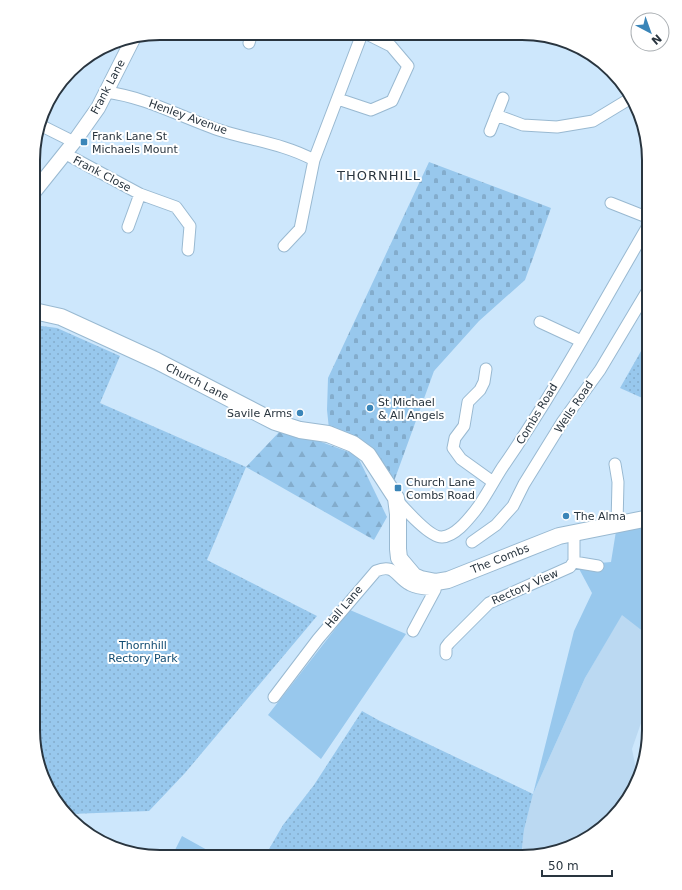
<svg xmlns="http://www.w3.org/2000/svg" width="682" height="890" viewBox="0 0 682 890" font-family="'DejaVu Sans',sans-serif">
<defs>
<pattern id="forest-firs" width="22" height="20" patternUnits="userSpaceOnUse"><rect width="22" height="20" fill="#98c8ed"/><path d="M5 1l3.5 6h-7zM16 11l3.5 6h-7z" fill="#83accc"/></pattern>
<pattern id="cemetery-stones" width="16" height="16" patternUnits="userSpaceOnUse"><rect width="16" height="16" fill="#98c8ed"/><path d="M2 7V4a2 2 0 0 1 4 0v3zM10 15v-3a2 2 0 0 1 4 0v3z" fill="#83accc"/></pattern>
<pattern id="park-dots" width="8" height="8" patternUnits="userSpaceOnUse"><rect width="8" height="8" fill="#98c8ed"/><path d="M2 2h.1M6 6h.1" fill="none" stroke="#83accc" stroke-width="1.8" stroke-linecap="round"/></pattern>
</defs>
<rect width="100%" height="100%" fill="#cde7fc"/>
<path fill="#bbd9f2" d="M 622,614 L 649,636 L 649,700 L 632,749 L 637,774 L 627,801 L 578,844 L 521,857 L 524,830 L 533,794 L 585,678 Z"/>
<path fill="#98c8ed" d="M 649,527 L 649,636 L 622,615 L 585,678 L 533,794 L 574,631 L 592,593 L 577,565 L 611,562 L 616,531 Z
M 350,610 L 406,634 L 321,759 L 268,715 Z
M 182,836 L 218,856 L 172,856 Z"/>
<path fill="url(#forest-firs)" d="M 283,428 L 357,455 L 387,517 L 374,540 L 246,467 Z"/>
<path fill="url(#cemetery-stones)" d="M 429,162 L 551,208 L 525,280 L 479,321 L 434,371 L 393,484 L 329,429 L 327,410 L 328,378 Z"/>
<path fill="url(#park-dots)" d="M 34,325 L 57,328 L 120,356 L 100,403 L 246,467 L 207,560 L 317,616 L 185,773 L 149,811 L 71,814 L 46,786 L 33,730 Z
M 649,337 L 649,401 L 620,388 Z
M 362,711 L 380,721 L 533,794 L 524,830 L 521,857 L 265,856 L 283,825 L 314,785 Z"/>
<g fill="none" stroke-linecap="round" stroke-linejoin="round">
<defs>
<path id="minor" d="M 249,43 L 252,33
M 106,92 C 145,97 179,116 216,129 C 248,140 283,143 314,160 L 300,229 L 284,246
M 338,99 L 371,110 L 392,101 L 408,66 L 391,46 L 367,34
M 496,115 L 523,125 L 557,127 L 593,121 L 631,98
M 40,125 L 74,142
M 490,131 L 503,98
M 64,153 L 140,194 L 176,207 L 190,226 L 188,250
M 314,160 L 362,34
M 611,203 L 649,218
M 128,227 L 140,194
M 540,322 L 581,341
M 486,369 L 484,382 L 480,390 L 468,402 L 464,426 L 455,438 L 453,448 L 461,459 L 493,482
M 615,464 L 618,482 L 617,524
M 396,499 C 404,508 430,538 442,537 C 455,536 467,521 475,511 C 485,498 493,482 502,468 C 556,390 601,306 649,224
M 472,542 L 496,525 L 513,506 L 524,484 L 563,421 L 600,370 L 649,288
M 574,562 L 598,566
M 413,631 L 435,590 L 436,584
M 446,654 L 446,647 L 449,643 L 489,603 L 570,567 L 574,561 L 574,533
M 274,697 L 318,639 L 376,571 C 395,563 395,577 410,585 C 418,589 426,589 435,590"/>
<path id="tertiary" d="M 34,192 L 74,142 L 98,108 L 134,37"/>
<path id="secondary" d="M 34,311 L 61,317 L 157,361 L 275,422 L 300,430 L 328,434 L 353,444 L 368,455 L 396,498 L 398,514 L 398,549 L 399,558 L 403,563 L 414,576 L 421,579 L 436,582 L 448,580 L 559,536 L 649,518"/>
</defs>
<use href="#minor" stroke="#99b9d1" stroke-width="13"/>
<use href="#tertiary" stroke="#99b9d1" stroke-width="16"/>
<use href="#secondary" stroke="#99b9d1" stroke-width="18"/>
<use href="#minor" stroke="#fff" stroke-width="11"/>
<use href="#tertiary" stroke="#fff" stroke-width="14"/>
<use href="#secondary" stroke="#fff" stroke-width="16"/>
</g>
<g fill="#3a85b8" stroke="#fff" stroke-width="1.5">
<rect x="80" y="138" width="8" height="8" rx="2"/>
<circle cx="370" cy="408" r="4"/>
<circle cx="300" cy="413" r="4"/>
<rect x="394" y="484" width="8" height="8" rx="2"/>
<circle cx="566" cy="516" r="4"/>
</g>
<g text-anchor="middle" dominant-baseline="central" stroke-width="4" stroke-linejoin="round" paint-order="stroke">
<g font-size="11" fill="#29353f" stroke="#fff">
<text transform="translate(108 87) rotate(-62)">Frank Lane</text>
<text transform="translate(188 117) rotate(20)">Henley Avenue</text>
<text transform="translate(102 174) rotate(28)">Frank Close</text>
<text transform="translate(197 382) rotate(27)">Church Lane</text>
<text transform="translate(574 407) rotate(-56)">Wells Road</text>
<text transform="translate(537 414) rotate(-59)">Combs Road</text>
<text transform="translate(500 559) rotate(-22)">The Combs</text>
<text transform="translate(525 587) rotate(-24)">Rectory View</text>
<text transform="translate(344 607) rotate(-50)">Hall Lane</text>
</g>
<g font-size="11" fill="#29353f" stroke="#fff" text-anchor="start">
<text x="92" y="136">Frank Lane St<tspan x="92" dy="13">Michaels Mount</tspan></text>
<text x="378" y="402">St Michael<tspan x="378" dy="13">&amp; All Angels</tspan></text>
<text x="292" y="413" text-anchor="end">Savile Arms</text>
<text x="406" y="482">Church Lane<tspan x="406" dy="13">Combs Road</tspan></text>
<text x="574" y="516">The Alma</text>
</g>
<g font-size="11" fill="#104b71" stroke="#fff">
<text x="143" y="645">Thornhill<tspan x="143" dy="13">Rectory Park</tspan></text>
</g>
<g font-size="13" letter-spacing="1" fill="#29353f" stroke="#fff">
<text x="379" y="175">THORNHILL</text>
</g>
</g>
<path d="M0 0H682V890H0ZM160 40H522A120 120 0 0 1 642 160V730A120 120 0 0 1 522 850H160A120 120 0 0 1 40 730V160A120 120 0 0 1 160 40Z" fill="#fff" fill-rule="evenodd"/>
<path fill="none" stroke="#29353f" stroke-width="2" d="M160 40H522A120 120 0 0 1 642 160V730A120 120 0 0 1 522 850H160A120 120 0 0 1 40 730V160A120 120 0 0 1 160 40Z"/>
<g transform="translate(650 32) rotate(139)"><circle r="19" fill="#ffffff" stroke="#a9aeb2"/>
<path d="M0-3L7 15L0 10L-7 15Z" fill="#3a85b8"/>
<text y="-6" font-size="11" font-weight="bold" text-anchor="middle" fill="#29353f">N</text>
</g>
<path d="M542 870v6h70v-6" fill="none" stroke="#29353f" stroke-width="2"/>
<text x="548" y="870" font-size="12" fill="#29353f" stroke="#ffffff" stroke-width="3" paint-order="stroke">50 m</text>
</svg>
